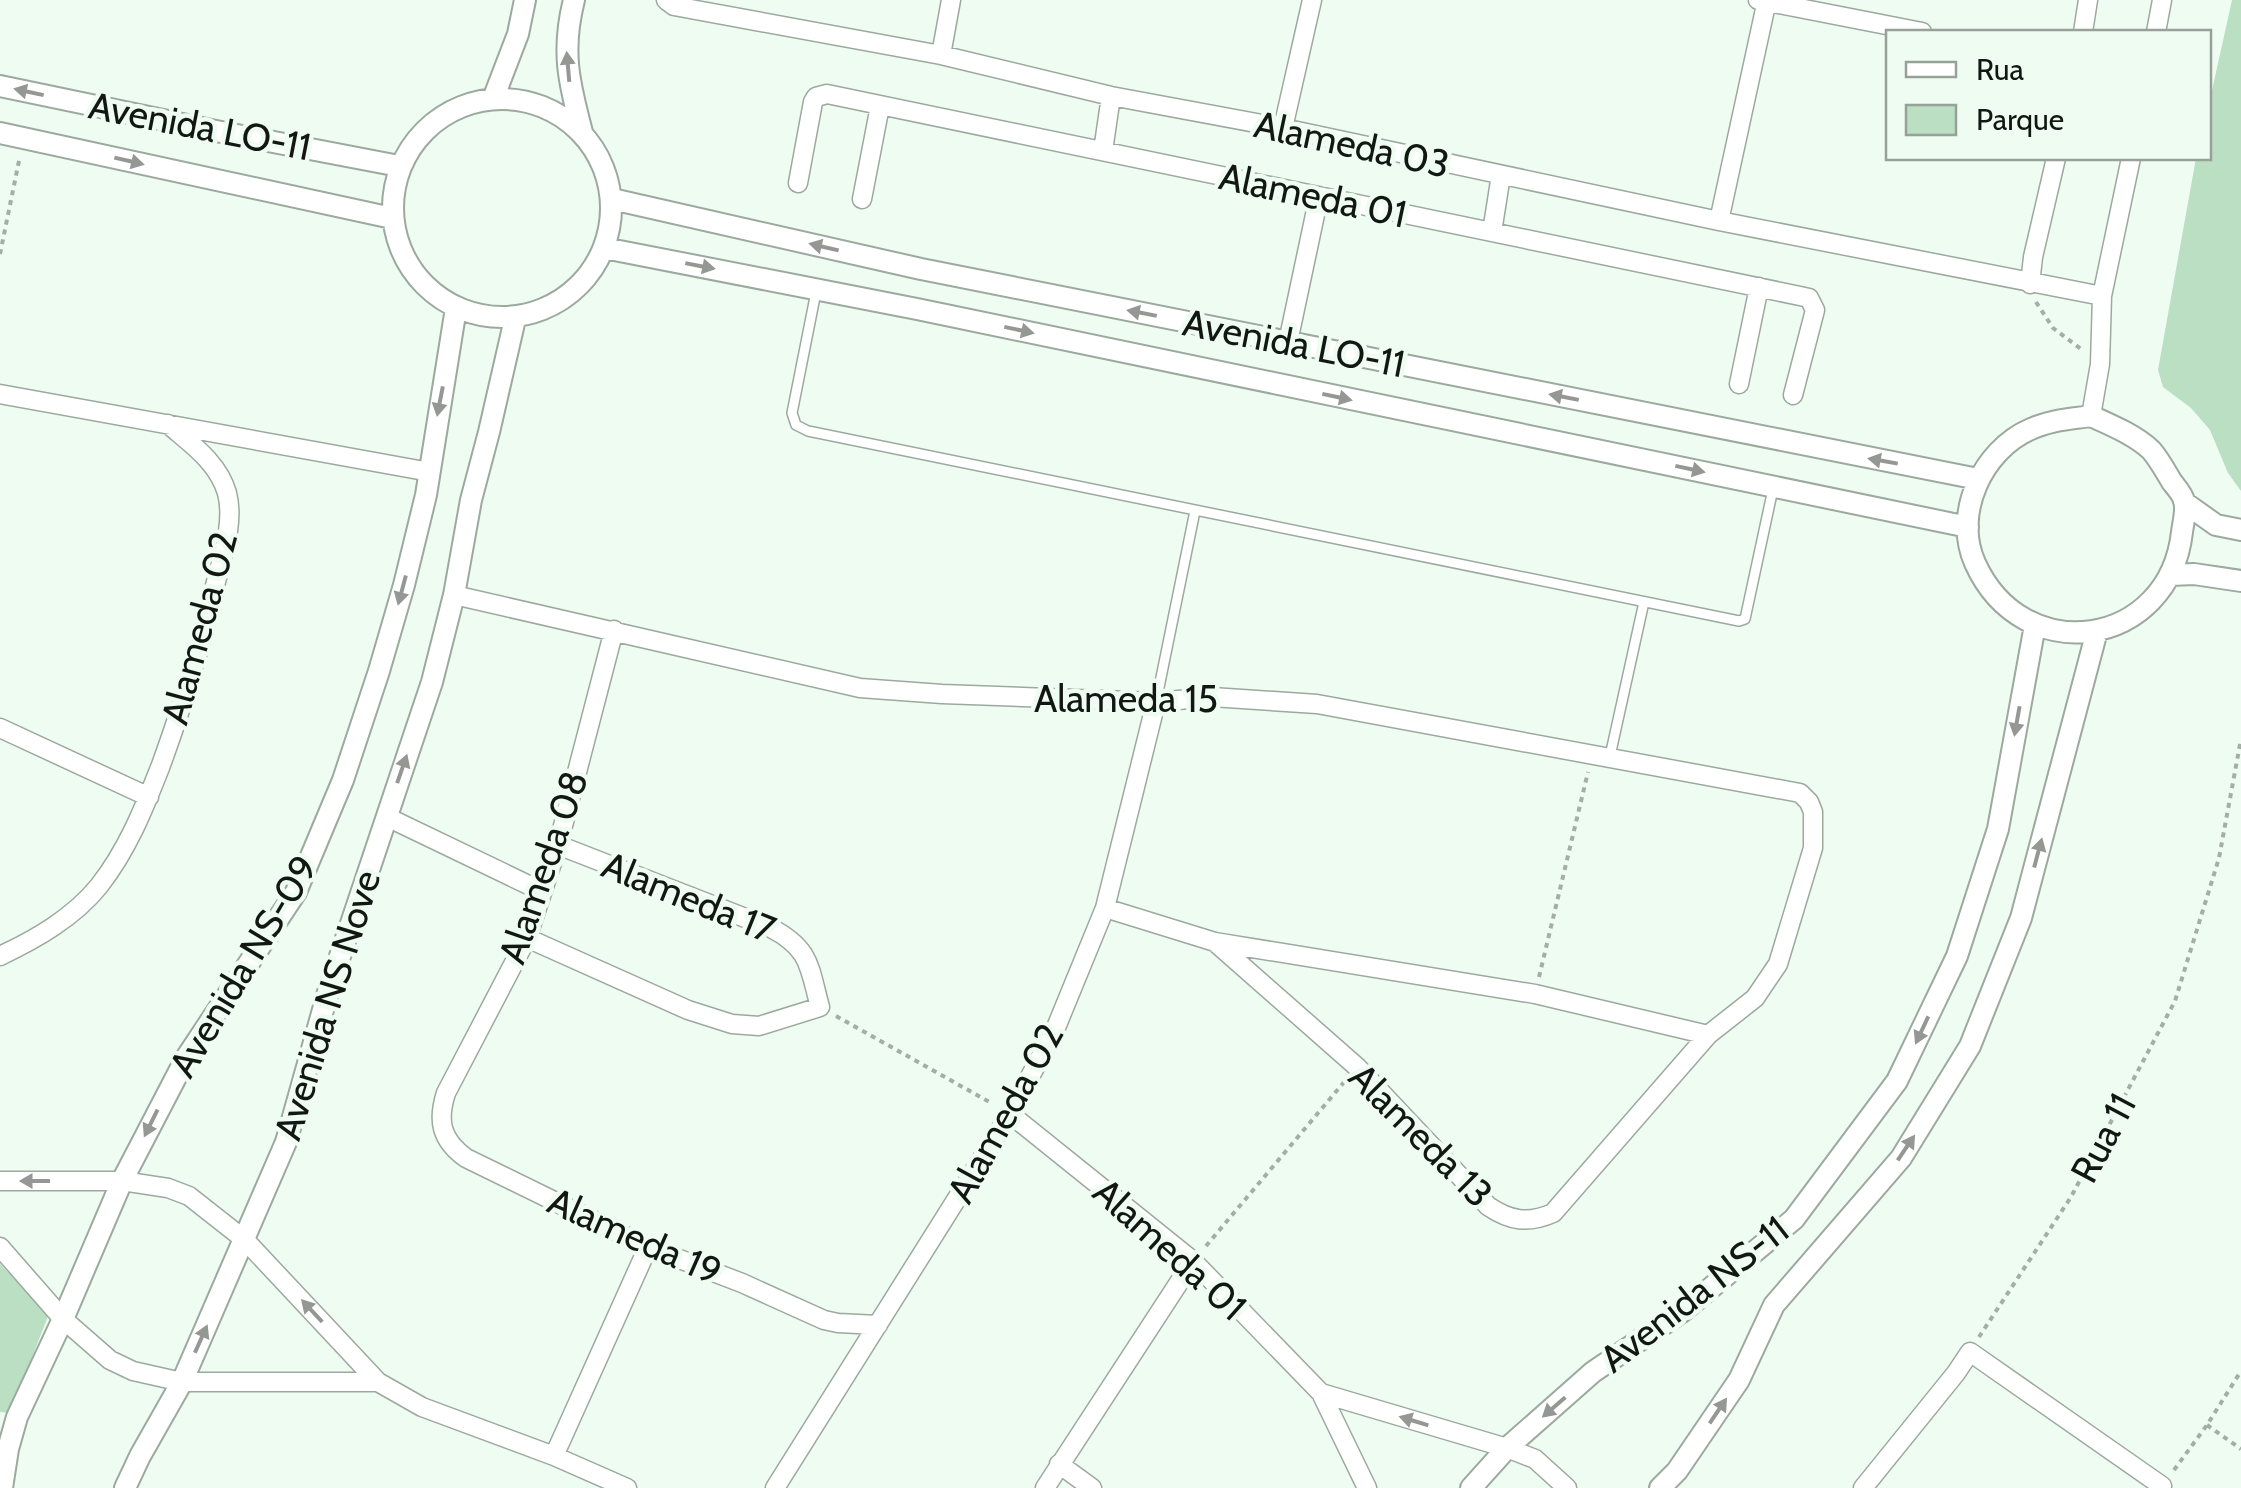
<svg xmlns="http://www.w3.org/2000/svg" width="2241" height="1488" viewBox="0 0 2241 1488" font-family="Cabin,sans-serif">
<rect width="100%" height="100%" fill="#effcf1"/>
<path fill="#badfc2" d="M 2232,0 L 2241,0 L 2241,491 L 2228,473 L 2210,430 L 2191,408 L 2163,387 L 2158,370 L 2196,158 L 2208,158 L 2209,104 Z
M 0,1264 L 49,1314 L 10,1413 L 0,1412 Z"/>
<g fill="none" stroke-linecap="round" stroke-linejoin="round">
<defs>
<path id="service" d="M 816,292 L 792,413 L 796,425 L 808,431 L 1739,621 L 1745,619 L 1773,489
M 1156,702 L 1195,511
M 1610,756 L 1644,602"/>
<path id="minor" d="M 666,0 L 674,6 L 941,55 L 1111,96 L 1283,128 L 1719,221 L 2102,296
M 1758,0 L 1922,32
M 2083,32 L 2088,0
M 2156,32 L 2162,0
M 941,55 L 951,0
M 1283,128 L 1312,0
M 1103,151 L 1111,96
M 798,183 L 813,102 L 816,97 L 827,94 L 1800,296 L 1809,298 L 1815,310 L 1793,395
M 862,199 L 880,106
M 1719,221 L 1767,0
M 1492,232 L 1501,175
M 2030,284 L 2033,257 L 2056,158
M 1288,342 L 1319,196
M 1739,384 L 1759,287
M 0,394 L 430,472
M 2091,416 L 2100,364 L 2102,296 L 2131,158
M 454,595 L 860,688 L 942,694 L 1156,702 L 1212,697 L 1317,704 L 1800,793 L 1809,802 L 1813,812 L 1813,848 L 1778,964 L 1755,998 L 1708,1035 L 1553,1213 C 1528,1224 1510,1221 1488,1206 L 1357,1067 L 1215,942
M 614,630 L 558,845 L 527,938 L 446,1093 C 437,1121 441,1140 466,1158 L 648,1247 L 742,1283 L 824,1320 L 838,1323 L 878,1325
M 0,728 L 149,797
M 387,817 L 541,891
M 1105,908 L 1215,942 L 1535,994 L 1708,1035
M 527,938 L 688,1010 L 732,1024 L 759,1026 L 820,1007 C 809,967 811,949 771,928 L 558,845
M 0,956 C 36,939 73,918 99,886 C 128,849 144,808 161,765 C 182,707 200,650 214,590 C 221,559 235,524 227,493 C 218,462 191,444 168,424
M 1010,1114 L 1193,1261 L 1321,1393
M 0,1181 L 122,1181 L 168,1188 L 189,1196 L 245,1240 L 378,1382 L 422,1407 L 554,1456 L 627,1488
M 0,1247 L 63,1319 L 110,1360 L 133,1371 L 182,1382 L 378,1382
M 554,1456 L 648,1247
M 1059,1464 L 1092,1488
M 775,1488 L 1010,1114 L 1055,1030 L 1105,908 L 1156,702
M 1045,1488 L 1193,1261
M 1367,1488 L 1321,1393 L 1507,1448 L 1535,1459 L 1567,1488
M 1863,1488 L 1956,1373 L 1970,1352 L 2162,1486 L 2161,1488"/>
<path id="tertiary" d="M 574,0 C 561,51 569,83 582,132
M 0,86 L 216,131 L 399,166
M393 208a109 109 0 1 1 218 0a109 109 0 1 1-218 0Z
M 493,99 L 518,34 L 525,0
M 0,133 L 392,218
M 612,199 L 921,269 L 1978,479
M 604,248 L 917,309 L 1968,527
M 2091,416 C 2111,425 2135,435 2151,450 C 2159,459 2166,472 2172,482 C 2176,487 2183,495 2184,501 C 2187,510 2183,523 2182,532 C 2169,648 2023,670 1975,563 C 1953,514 1982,450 2031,429 C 2050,420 2071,419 2091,416 Z
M 2185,503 L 2216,525 L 2241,530
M 2171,575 L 2194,574 L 2241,581
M 2,1488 L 8,1449 L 17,1417 L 63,1319 L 122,1181 L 186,1058 L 296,892 L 343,780 L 379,671 L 404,585 L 426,495 L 456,308
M 125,1488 L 140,1456 L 182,1382 L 286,1142 L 328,992 L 432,682 L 454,595 L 471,500 L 489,432 L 515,319
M 1471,1488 L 1507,1448 L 1593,1372 L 1683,1311 L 1794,1219 L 1897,1081 L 1957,956 L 1998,829 L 2035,625
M 1660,1488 L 1677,1471 L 1739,1380 L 1774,1305 L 1901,1158 L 1970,1046 L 2021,918 L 2097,631"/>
</defs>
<use href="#service" stroke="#9ca99f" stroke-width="12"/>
<use href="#minor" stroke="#9ca99f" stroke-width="21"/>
<use href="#tertiary" stroke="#9ca99f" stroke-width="24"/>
<path stroke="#a4aea5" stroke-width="4" stroke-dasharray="5 5" stroke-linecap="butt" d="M 0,254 L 20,156
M 2036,302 L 2053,328 L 2081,349
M 1539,977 L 1588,772
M 836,1016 L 993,1104
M 1206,1246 L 1345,1081
M 1979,1337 L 2071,1197 L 2175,1001 L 2219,858 L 2241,739
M 2207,1425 L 2241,1449
M 2174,1470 L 2207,1425 L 2241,1371"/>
<use href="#service" stroke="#fff" stroke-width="9"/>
<use href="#minor" stroke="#fff" stroke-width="18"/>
<use href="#tertiary" stroke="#fff" stroke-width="20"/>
</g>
<defs><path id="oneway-solid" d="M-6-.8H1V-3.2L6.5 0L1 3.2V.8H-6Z" transform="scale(2.5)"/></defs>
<g fill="#959795">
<use href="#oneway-solid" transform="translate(568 67) rotate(-95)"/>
<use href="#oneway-solid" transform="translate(29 92) rotate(-168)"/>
<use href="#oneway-solid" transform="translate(129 161) rotate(13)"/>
<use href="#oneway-solid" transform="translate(824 247) rotate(-167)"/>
<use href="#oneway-solid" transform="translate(700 266) rotate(11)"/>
<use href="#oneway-solid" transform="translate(1142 313) rotate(-169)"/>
<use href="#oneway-solid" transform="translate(1019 330) rotate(12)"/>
<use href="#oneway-solid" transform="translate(1337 397) rotate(12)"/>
<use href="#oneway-solid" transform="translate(1564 397) rotate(-169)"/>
<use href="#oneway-solid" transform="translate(440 401) rotate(101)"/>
<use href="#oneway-solid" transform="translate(1883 461) rotate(-170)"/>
<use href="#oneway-solid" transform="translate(1690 469) rotate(12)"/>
<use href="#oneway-solid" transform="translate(402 590) rotate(105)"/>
<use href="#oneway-solid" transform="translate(2017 721) rotate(100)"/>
<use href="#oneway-solid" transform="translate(402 769) rotate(-71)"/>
<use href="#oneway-solid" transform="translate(2038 853) rotate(-75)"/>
<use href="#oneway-solid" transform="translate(1922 1030) rotate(115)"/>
<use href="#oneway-solid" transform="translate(151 1123) rotate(116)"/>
<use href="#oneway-solid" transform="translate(1906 1148) rotate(-56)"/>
<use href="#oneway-solid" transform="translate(35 1181) rotate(-180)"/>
<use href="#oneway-solid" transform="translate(312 1311) rotate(-133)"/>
<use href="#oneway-solid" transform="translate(201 1339) rotate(-66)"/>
<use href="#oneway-solid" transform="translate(1554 1407) rotate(139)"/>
<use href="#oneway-solid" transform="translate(1718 1411) rotate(-56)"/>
<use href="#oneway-solid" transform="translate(1414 1421) rotate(-163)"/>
</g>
<g text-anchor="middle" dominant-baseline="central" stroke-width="9" stroke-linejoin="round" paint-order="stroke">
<g font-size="38" fill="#131714" stroke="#effcf1">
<text transform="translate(200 126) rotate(11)">Avenida LO-11</text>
<text transform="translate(1352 144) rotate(12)">Alameda 03</text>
<text transform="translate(1313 195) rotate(12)">Alameda 01</text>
<text transform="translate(1294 343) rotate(11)">Avenida LO-11</text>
<text transform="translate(199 628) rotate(-75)">Alameda 02</text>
<text x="1126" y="698">Alameda 15</text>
<text transform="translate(543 867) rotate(-71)">Alameda 08</text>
<text transform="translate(689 897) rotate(22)">Alameda 17</text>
<text transform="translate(243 966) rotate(-59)">Avenida NS-09</text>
<text transform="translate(327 1005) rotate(-73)">Avenida NS Nove</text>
<text transform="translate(1005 1113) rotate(-61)">Alameda 02</text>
<text transform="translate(1421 1135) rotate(45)">Alameda 13</text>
<text transform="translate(2103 1138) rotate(-62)">Rua 11</text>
<text transform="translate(635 1236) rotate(24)">Alameda 19</text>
<text transform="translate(1170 1249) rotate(42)">Alameda 01</text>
<text transform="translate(1694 1294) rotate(-38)">Avenida NS-11</text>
</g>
</g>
<rect x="1886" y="30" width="325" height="130" fill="#effcf1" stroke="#97a099" stroke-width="2.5"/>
<rect x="1906" y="62" width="50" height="15" fill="#ffffff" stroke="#97a099" stroke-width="2.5"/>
<text x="1976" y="80" font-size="30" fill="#131714">Rua</text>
<rect x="1906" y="105" width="50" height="30" fill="#badfc2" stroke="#97a099" stroke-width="2.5"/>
<text x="1976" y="130" font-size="30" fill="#131714">Parque</text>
</svg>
